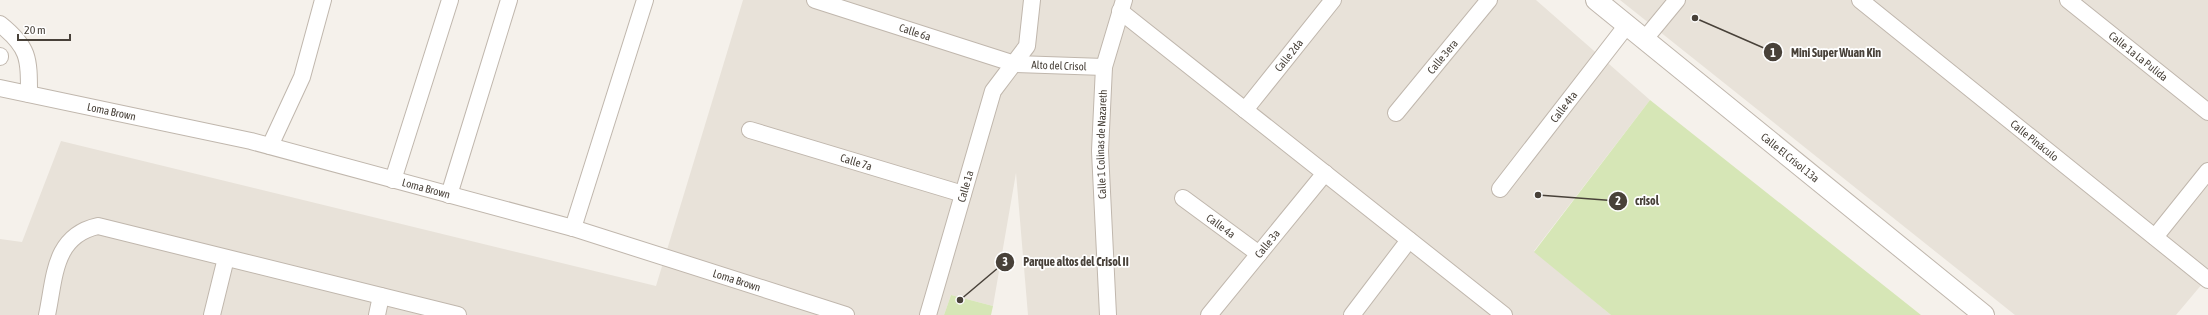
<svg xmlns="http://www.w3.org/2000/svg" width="2208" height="315" viewBox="0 0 2208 315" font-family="'Asap Condensed',sans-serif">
<rect width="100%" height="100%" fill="#f5f1eb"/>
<path fill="#e8e2d9" d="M 743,0 L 1536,0 L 1650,100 L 1534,251 L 1611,315 L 1028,315 L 1016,173 L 993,306 L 951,295 L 944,315 L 0,315 L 0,239 L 22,242 L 61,141 L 656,286 Z
M 1620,0 L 2208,0 L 2208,277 L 2176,315 L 2015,315 Z"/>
<path fill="#d6e6b6" d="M 1650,100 L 1921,315 L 1611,315 L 1534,252 Z
M 951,295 L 993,306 L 991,315 L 944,315 Z"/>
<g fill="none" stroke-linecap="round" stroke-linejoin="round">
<defs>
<g id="minor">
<path id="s1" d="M 815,0 L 1015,64 L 1104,67"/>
<path id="s2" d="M 1860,0 L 2208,280"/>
<path id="s3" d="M 2068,0 L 2208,112"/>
<path d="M 1120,11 L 1504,315"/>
<path d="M 0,24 C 29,47 29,58 29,94"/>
<path d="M 1644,40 L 1677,0"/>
<path d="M 0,56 L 0,57"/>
<path id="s4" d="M 0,88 L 251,141 L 573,228 L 846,315"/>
<path id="s5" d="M 1245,110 L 1333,0"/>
<path id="s6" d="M 1396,113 L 1489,0"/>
<path id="s7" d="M 750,130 L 963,194"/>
<path d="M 270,146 L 302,77 L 323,0"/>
<path d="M 393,180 L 450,0"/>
<path id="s8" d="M 1500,189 L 1627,25"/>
<path d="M 449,195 L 509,0"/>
<path id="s9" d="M 1183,198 L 1259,254"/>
<path d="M 573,228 L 645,0"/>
<path d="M 2155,237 L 2208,171"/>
<path d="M 47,315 C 55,278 53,236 98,226 L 458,315"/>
<path d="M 212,315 L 226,258"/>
<path d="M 377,315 L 381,296"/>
<path id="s10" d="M 928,315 L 993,91 L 1027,46 L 1032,0"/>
<path id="s11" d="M 1108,315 L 1100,151 L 1104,67 L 1124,0"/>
<path id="s12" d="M 1209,315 L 1325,173"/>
<path d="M 1352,315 L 1409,240"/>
</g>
<g id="tertiary">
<path id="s13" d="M 1596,0 L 1984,315"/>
</g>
</defs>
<use href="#minor" stroke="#c0b7ad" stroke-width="18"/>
<use href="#tertiary" stroke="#c0b7ad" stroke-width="22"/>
<use href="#minor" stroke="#fff" stroke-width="16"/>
<use href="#tertiary" stroke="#fff" stroke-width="20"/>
</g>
<g text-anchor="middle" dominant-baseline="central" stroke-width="3.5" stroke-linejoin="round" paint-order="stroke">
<g font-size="11" fill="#484139" stroke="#fff">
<text stroke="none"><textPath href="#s1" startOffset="105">Calle 6a</textPath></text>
<text stroke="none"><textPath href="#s5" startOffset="70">Calle 2da</textPath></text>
<text stroke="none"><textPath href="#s3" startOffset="90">Calle 1a La Pulida</textPath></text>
<text stroke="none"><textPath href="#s6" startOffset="73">Calle 3era</textPath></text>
<text stroke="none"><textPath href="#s1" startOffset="254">Alto del Crisol</textPath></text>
<text stroke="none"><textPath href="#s8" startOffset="104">Calle 4ta</textPath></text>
<text stroke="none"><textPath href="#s4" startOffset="114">Loma Brown</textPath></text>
<text stroke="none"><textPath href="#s2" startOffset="224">Calle Pináculo</textPath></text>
<text stroke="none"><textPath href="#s11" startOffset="171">Calle 1 Colinas de Nazareth</textPath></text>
<text stroke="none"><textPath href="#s13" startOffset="250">Calle El Crisol 13a</textPath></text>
<text stroke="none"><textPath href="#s7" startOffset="111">Calle 7a</textPath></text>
<text stroke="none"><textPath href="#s10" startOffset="134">Calle 1a</textPath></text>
<text stroke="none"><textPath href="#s4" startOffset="438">Loma Brown</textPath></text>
<text stroke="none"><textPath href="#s9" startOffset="47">Calle 4a</textPath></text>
<text stroke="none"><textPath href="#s12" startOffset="92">Calle 3a</textPath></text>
<text stroke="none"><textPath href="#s4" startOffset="762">Loma Brown</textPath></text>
</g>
</g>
<path fill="none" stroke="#484139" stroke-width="1.5" d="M1695 18L1773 52M1538 195L1618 201M960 300L1005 262"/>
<g fill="#484139" stroke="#fff" stroke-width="1.5">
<circle cx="1695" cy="18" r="4"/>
<circle cx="1538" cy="195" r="4"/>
<circle cx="960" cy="300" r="4"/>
<circle cx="1773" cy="52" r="10"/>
<circle cx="1618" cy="201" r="10"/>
<circle cx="1005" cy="262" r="10"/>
</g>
<g font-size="12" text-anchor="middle" font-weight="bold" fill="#fff">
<text x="1773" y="57">1</text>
<text x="1618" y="205">2</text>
<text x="1005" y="266">3</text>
</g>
<g font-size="12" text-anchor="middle" font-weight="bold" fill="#484139" stroke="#fff" stroke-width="3.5" stroke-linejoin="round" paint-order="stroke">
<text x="1836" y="57">Mini Super Wuan Kin</text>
<text x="1647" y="205">crisol</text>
<text x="1076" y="266">Parque altos del Crisol II</text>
</g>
<path d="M18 34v6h52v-6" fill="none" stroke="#484139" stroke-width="2"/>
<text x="24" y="34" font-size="12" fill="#484139" stroke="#ffffff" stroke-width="3" paint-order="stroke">20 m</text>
</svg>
